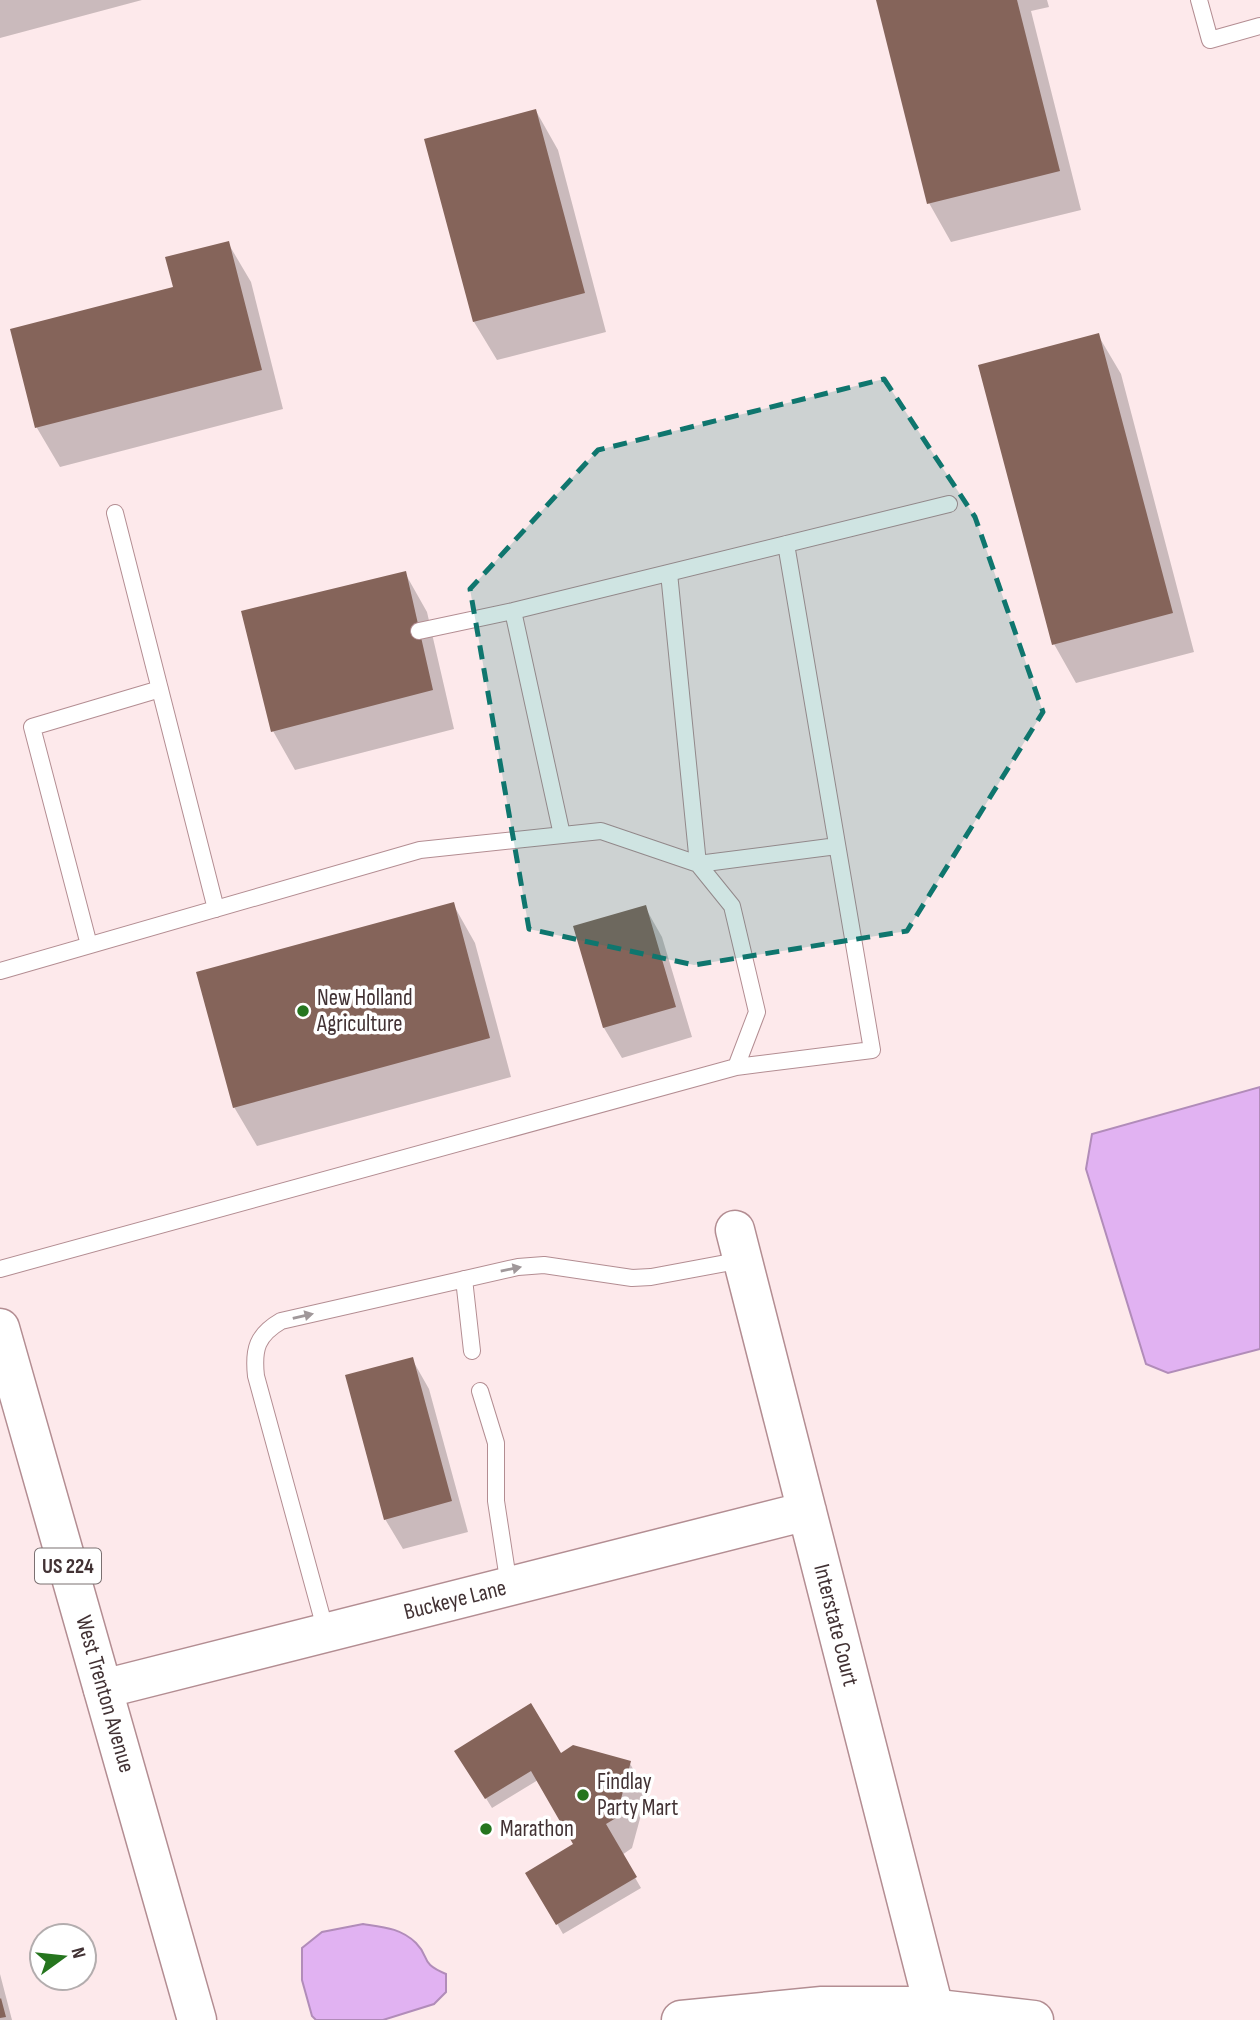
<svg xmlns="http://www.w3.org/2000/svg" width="1260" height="2020" viewBox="0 0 1260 2020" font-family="'Sofia Sans Condensed',sans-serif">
<rect width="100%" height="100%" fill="#fbfbfb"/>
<path fill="#fde9eb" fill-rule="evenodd" d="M 0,0 L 1260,0 L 1260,2020 L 0,2020 ZM 42,1936 L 84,1936 L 84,1978 L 42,1978 Z"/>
<path fill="#e1b2f2" stroke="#b18cb9" stroke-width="2" d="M 1260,1087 L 1260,1349 L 1168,1373 L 1146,1364 L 1086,1169 L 1092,1134 Z
M 363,1924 C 383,1927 401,1928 416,1943 C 431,1958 419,1963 446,1974 L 446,1992 L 434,2004 L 383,2020 L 316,2020 L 312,2016 L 302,1980 L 302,1948 L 322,1932 Z"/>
<path fill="#0003" d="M 0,0 L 142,0 L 0,38 Z
M 878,0 L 1047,0 L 1049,7 L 1031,11 L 1081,210 L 951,242 L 929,203 Z
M 536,111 L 558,150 L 606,332 L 497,360 L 474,322 Z
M 228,243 L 251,282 L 283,409 L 60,467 L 37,428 L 12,330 L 175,288 Z
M 1098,335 L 1121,374 L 1194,652 L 1076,683 L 1054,644 Z
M 405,573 L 427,612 L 454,729 L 295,770 L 273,731 Z
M 453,904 L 475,943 L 511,1077 L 257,1146 L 234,1107 Z
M 645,907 L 662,937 L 692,1037 L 622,1058 L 604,1028 L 575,928 Z
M 412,1359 L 429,1389 L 468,1532 L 403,1549 L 385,1519 Z
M 457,1751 L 560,1755 L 629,1762 L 647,1793 L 632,1848 L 622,1855 L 641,1888 L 563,1934 L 528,1873 L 575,1845 L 538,1780 L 492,1808 Z
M 0,1974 L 12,2020 L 0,2020 Z"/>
<path fill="#85645a" d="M 876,0 L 1017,0 L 1060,171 L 927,204 Z
M 536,109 L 585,293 L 473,322 L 424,139 Z
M 229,241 L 262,370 L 35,428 L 10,329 L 173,287 L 165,257 Z
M 1099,333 L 1173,613 L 1052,645 L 978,365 Z
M 406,571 L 433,690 L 271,732 L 241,611 Z
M 454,902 L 490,1038 L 233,1108 L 196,972 Z
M 646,905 L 676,1007 L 603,1028 L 573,926 Z
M 413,1357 L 452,1501 L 384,1520 L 345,1375 Z
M 531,1703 L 561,1753 L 573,1745 L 631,1761 L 616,1818 L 606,1824 L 637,1877 L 556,1925 L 525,1873 L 573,1844 L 531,1771 L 485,1799 L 454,1751 Z
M 1,1998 L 6,2017 L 0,2018 L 0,1999 Z"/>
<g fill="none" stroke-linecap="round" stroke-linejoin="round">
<defs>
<path id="service" d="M 1199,0 L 1210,40 L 1260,26
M 115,513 L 216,909
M 669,573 L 698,864 L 837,846
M 513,611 L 562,835
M 419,631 L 513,611 L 949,504
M 89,945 L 32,727 L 160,689
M 0,971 L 420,850 L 601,831 L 698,864 L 732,906 L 757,1012 L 736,1067 L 0,1269
M 736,1067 L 872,1050 L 786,544
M 464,1279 L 472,1351
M 480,1391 L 496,1443 L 496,1501 L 509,1586
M 326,1632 L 256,1376 C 253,1349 257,1335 281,1321 L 518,1267 L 544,1265 L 632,1278 L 651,1277 L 742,1260"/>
<path id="tertiary" d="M 735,1230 L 937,2020
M 103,1689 L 807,1511"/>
<path id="secondary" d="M 681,2020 L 822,2006 L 912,2006 L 1034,2020"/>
<path id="primary" d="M 0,1328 L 197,2020"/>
</defs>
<use href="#service" stroke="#b38d92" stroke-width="18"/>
<use href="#tertiary" stroke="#b38d92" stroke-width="41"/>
<use href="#secondary" stroke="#b38d92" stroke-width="41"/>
<use href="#primary" stroke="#b38d92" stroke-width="41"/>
<use href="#service" stroke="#fff" stroke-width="16"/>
<use href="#tertiary" stroke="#fff" stroke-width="38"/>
<use href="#secondary" stroke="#fff" stroke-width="38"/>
<use href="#primary" stroke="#fff" stroke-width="38"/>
</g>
<defs><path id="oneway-solid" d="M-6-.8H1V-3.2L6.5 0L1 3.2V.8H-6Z" transform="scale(1.75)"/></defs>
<g fill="#a0989a">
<use href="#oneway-solid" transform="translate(511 1269) rotate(-11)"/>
<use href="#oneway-solid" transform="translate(303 1316) rotate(-13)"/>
</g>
<path fill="#0f766e" fill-opacity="0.2" stroke="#0f766e" stroke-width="5" stroke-dasharray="14 9" stroke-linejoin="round" d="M 884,379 L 975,517 L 1043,712 L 907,931 L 694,965 L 529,929 L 470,589 L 598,450 Z"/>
<g fill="#25751e" stroke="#fff" stroke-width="2.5">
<circle cx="303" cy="1011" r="7"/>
<circle cx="583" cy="1795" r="7"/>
<circle cx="486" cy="1829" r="7"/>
</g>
<g text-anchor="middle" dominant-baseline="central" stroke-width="7" stroke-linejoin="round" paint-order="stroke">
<rect fill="#fff" stroke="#7b7071" stroke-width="2" x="35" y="1548.5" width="66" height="35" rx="5"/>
<g font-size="21" font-weight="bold" fill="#423234">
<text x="68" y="1566">US 224</text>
</g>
<g font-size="23" fill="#423234" stroke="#fff" text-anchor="start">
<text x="317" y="998">New Holland<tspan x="317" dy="26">Agriculture</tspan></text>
<text x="597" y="1782">Findlay<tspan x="597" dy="26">Party Mart</tspan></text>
<text x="500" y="1829">Marathon</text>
</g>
<g font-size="23" fill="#423234" stroke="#fff">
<text transform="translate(455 1600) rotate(-14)">Buckeye Lane</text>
<text transform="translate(836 1625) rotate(76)">Interstate Court</text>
<text transform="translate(105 1694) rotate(74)">West Trenton Avenue</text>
</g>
</g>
<g transform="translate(63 1957) rotate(75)"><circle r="33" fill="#ffffff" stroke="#b3adae" stroke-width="2"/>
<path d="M0-5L12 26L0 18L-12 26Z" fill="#25751e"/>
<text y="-10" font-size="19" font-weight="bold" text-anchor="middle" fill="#423234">N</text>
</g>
</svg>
